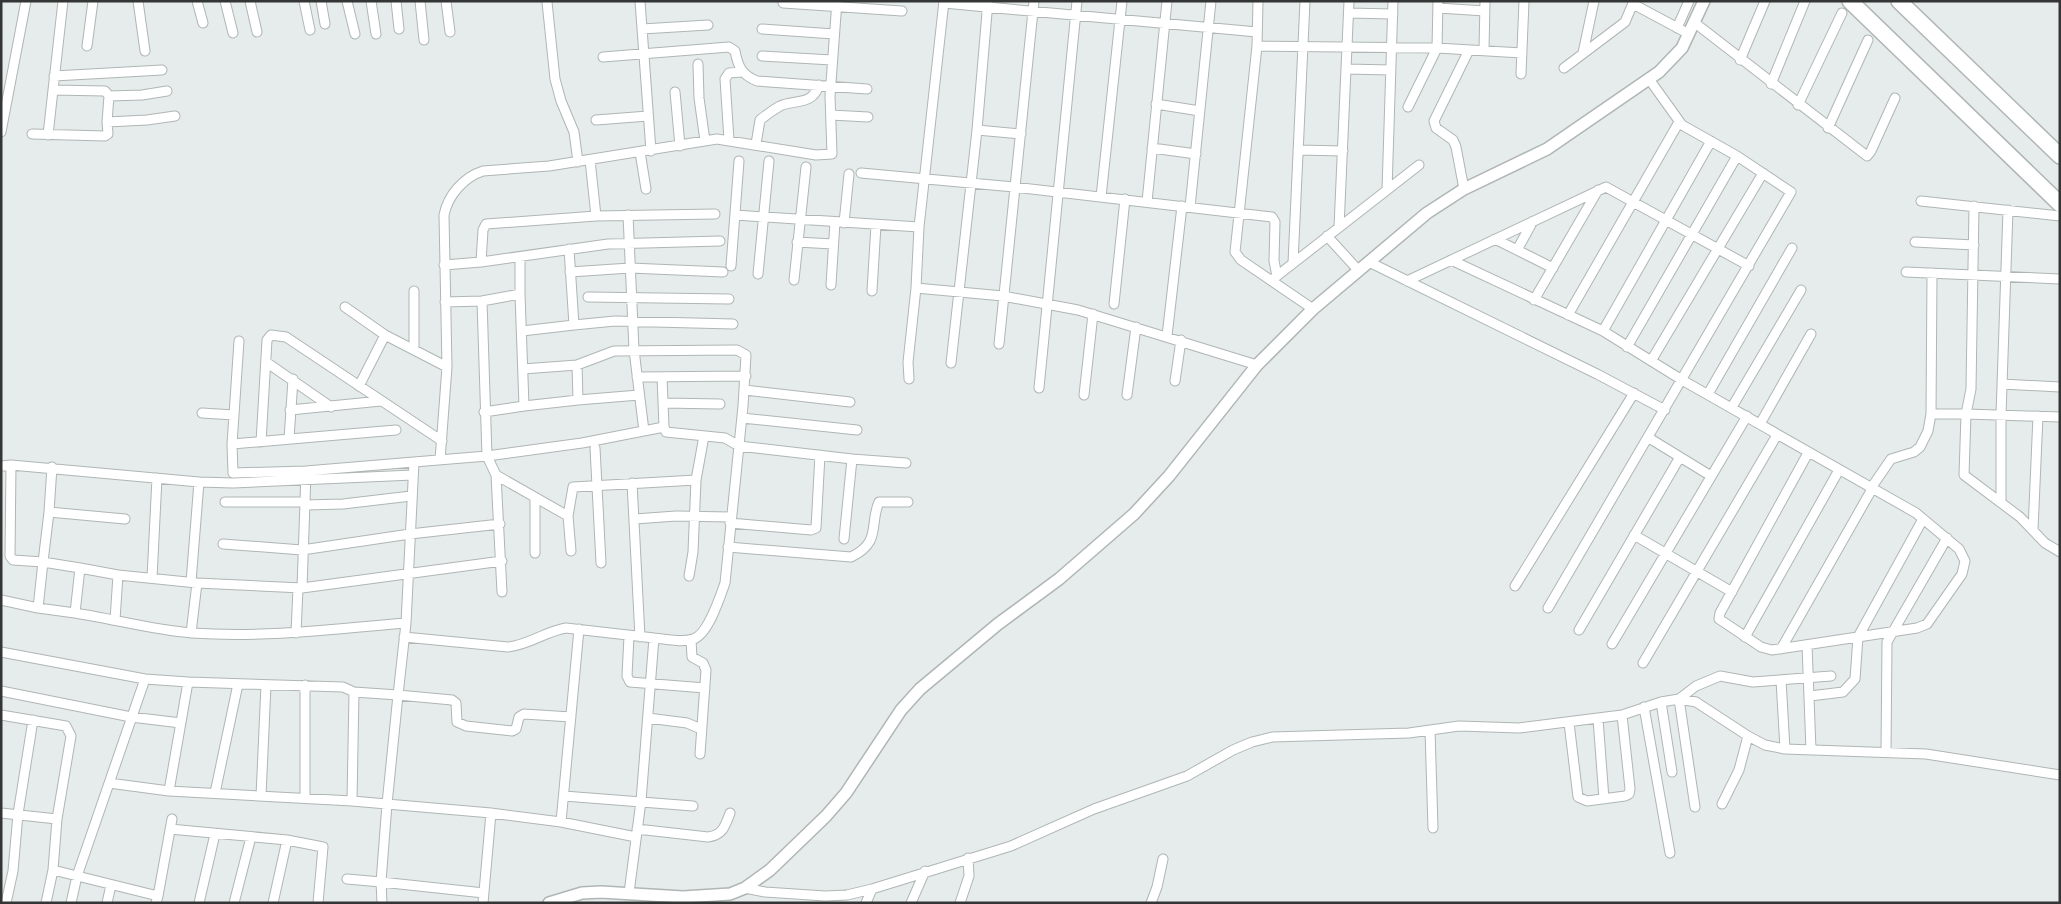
<svg xmlns="http://www.w3.org/2000/svg" width="2061" height="904" viewBox="0 0 2061 904" font-family="Montserrat,sans-serif">
<rect width="100%" height="100%" fill="#e5eceb"/>
<g fill="none" stroke-linecap="round" stroke-linejoin="round">
<defs>
<path id="minor" d="M 63,1 L 53,90 L 105,91 L 109,96 L 107,122 L 147,120 L 175,116
M 138,1 L 145,51
M 197,1 L 203,23
M 225,1 L 233,33
M 250,1 L 257,32
M 304,1 L 310,30
M 321,1 L 325,24
M 347,1 L 355,34
M 371,1 L 376,34
M 396,1 L 399,29
M 420,1 L 424,40
M 446,1 L 450,32
M 640,1 L 651,151
M 1258,1 L 1257,46 L 1235,252 L 1241,260 L 1313,309
M 547,2 L 555,79 L 561,101 L 574,132 L 578,162
M 783,3 L 902,11
M 944,3 L 1257,32
M 1633,4 L 1689,34
M 1438,8 L 1485,11
M 1349,13 L 1393,14
M 1695,23 L 1867,156 L 1871,151 L 1895,98
M 1677,28 L 1689,1
M 642,29 L 708,25
M 762,29 L 834,34
M 87,46 L 93,1
M 1257,46 L 1437,48 L 1522,53
M 1484,50 L 1485,1
M 1583,53 L 1594,1
M 762,56 L 832,60
M 603,57 L 729,47 L 735,51 C 738,67 742,75 757,81 L 867,89
M 1740,60 L 1765,1
M 698,64 L 699,98 L 705,141
M 1564,68 L 1625,22 L 1634,1
M 1346,69 L 1391,70
M 1521,74 L 1524,1
M 54,76 L 162,70
M 1771,84 L 1805,1
M 675,92 L 680,146
M 109,96 L 142,95 L 167,91
M 1156,104 L 1200,111
M 1798,105 L 1842,13
M 1408,107 L 1437,48 L 1438,1
M 831,115 L 868,117
M 596,120 L 648,116
M 1828,128 L 1868,40
M 977,130 L 1021,134
M 1,132 L 26,1
M 32,134 L 105,136 L 108,134 L 107,122
M 48,135 L 53,90
M 729,140 L 725,79 L 729,73 L 742,72
M 756,144 L 760,120 C 766,115 773,110 780,106 C 796,99 812,106 819,85
M 1152,148 L 1196,154
M 1298,150 L 1343,151
M 640,152 L 646,189
M 590,160 L 596,216
M 861,173 L 1014,187 L 1272,217 L 1275,222 L 1274,261 L 1277,276
M 1464,189 L 1456,147 L 1453,140 L 1436,128 L 1434,121 L 1469,50
M 1387,190 L 1419,165
M 1101,197 L 1122,1
M 1921,201 L 2060,216
M 1147,202 L 1167,1
M 1190,207 L 1211,1
M 628,215 L 634,350 L 644,431
M 735,215 L 919,227
M 844,223 L 849,174
M 1339,227 L 1349,1
M 1327,236 L 1359,271
M 1495,239 L 1553,268
M 797,242 L 833,244
M 1915,242 L 1974,245
M 1517,250 L 1533,221
M 1451,260 L 1603,331 L 1682,380 L 1916,513 L 1959,549 L 1965,561 L 1962,574 L 1927,624 L 1917,628 L 1772,650 L 1761,647 L 1719,619 L 1720,613 L 1808,453
M 481,262 L 608,244 L 720,241
M 1369,262 L 1597,374 L 1665,410
M 1293,263 L 1305,1
M 444,265 L 481,262 L 483,230 L 486,224 L 596,216 L 715,214
M 731,266 L 739,161
M 570,272 L 630,268 L 723,272
M 1906,272 L 2060,279
M 758,274 L 769,161
M 1273,279 L 1387,190 L 1393,1
M 794,280 L 806,167
M 1407,281 L 1606,187 L 1749,266
M 831,285 L 835,222
M 916,288 L 1003,296 L 1078,310 L 1257,365
M 414,291 L 414,350
M 872,291 L 876,225
M 588,297 L 729,299
M 1534,300 L 1598,190
M 482,301 L 520,294 L 520,257
M 1114,304 L 1125,199
M 345,307 L 385,335 L 447,367
M 1568,315 L 1679,122
M 574,325 L 615,321 L 733,324
M 522,331 L 574,325 L 569,249
M 1603,331 L 1711,141
M 1167,336 L 1182,206
M 999,344 L 1034,1
M 1627,347 L 1737,156
M 1651,361 L 1763,173
M 266,362 L 331,407
M 951,363 L 977,130 L 988,1
M 577,365 L 614,351 L 737,350 L 746,355 L 743,406 L 725,583 C 720,597 708,635 693,639 C 682,643 666,639 654,638
M 523,369 L 577,365 L 578,400 L 524,406
M 637,377 L 746,376
M 662,377 L 664,427 L 666,432 L 725,438 L 739,446 L 852,459 L 906,463
M 909,379 L 908,362 L 916,288 L 919,227 L 944,1
M 1175,381 L 1181,340
M 2002,384 L 2060,387
M 359,386 L 385,335
M 1039,388 L 1077,1
M 745,390 L 850,402
M 1708,394 L 1792,248
M 1084,395 L 1093,314
M 1127,395 L 1136,327
M 578,400 L 639,395
M 663,403 L 720,404
M 1732,407 L 1801,290
M 290,410 L 381,401
M 484,412 L 524,406 L 520,294
M 202,413 L 234,415
M 1931,414 L 1932,273
M 2060,417 L 1966,414 L 1964,475 L 2020,517 L 2045,543 L 2060,552
M 742,418 L 857,430
M 1760,424 L 1811,334
M 1649,438 L 1711,476
M 289,439 L 293,379
M 261,442 L 267,340 L 271,335 L 286,337 L 442,441
M 232,444 L 396,430
M 595,448 L 601,563
M 440,460 L 447,367 L 444,215 C 448,195 464,177 483,171 L 549,166 L 717,139 L 816,155 L 832,154 L 830,96 L 837,1
M 414,462 L 487,456 L 482,301 L 445,302
M 1,466 L 11,465
M 306,471 L 414,462 L 406,623
M 496,475 L 502,592
M 199,482 L 233,483 L 413,475
M 632,483 L 640,637
M 1871,488 L 1891,459 L 1914,452 L 1920,447 L 1928,431 L 1931,414 L 1966,414 L 1971,389 L 1974,206
M 225,502 L 305,502 L 306,471 L 233,473 L 232,444 L 239,341
M 2001,502 L 2001,415 L 2008,210
M 305,505 L 343,504 L 411,496
M 49,512 L 52,467
M 568,516 L 496,475 L 487,456 L 582,443 L 664,427
M 125,519 L 49,512 L 43,562 L 13,560 L 10,556 L 11,465 L 199,482 L 191,582
M 635,519 L 676,516 L 730,517
M 730,523 L 811,530 L 816,528 L 820,455
M 2033,530 L 2038,416
M 1634,535 L 1732,592
M 844,539 L 852,459
M 223,544 L 302,550 L 410,534 L 500,524
M 728,547 L 851,557 C 882,542 869,524 879,502 L 908,502
M 571,551 L 568,516 L 573,487 L 696,480
M 535,553 L 535,498
M 80,568 L 118,575
M 689,576 L 693,552 L 696,480 L 704,436
M 152,578 L 157,478
M 197,583 L 302,588 L 502,561
M 1515,586 L 1634,393
M 302,588 L 305,502
M 1,600 L 38,608 L 43,562 L 80,568 L 75,613 C 114,619 153,630 192,633 C 264,638 335,629 406,623 L 398,695 L 354,692 L 343,687 L 188,682 L 145,679
M 38,608 L 75,613
M 1548,608 L 1791,192 L 1737,156 L 1682,125 L 1649,79
M 115,620 L 118,575 L 197,583 L 191,633
M 1579,630 L 1680,457
M 296,633 L 298,588
M 629,636 L 627,676 L 630,682 L 705,688
M 404,637 L 508,647 C 529,645 546,631 566,628 L 654,638 L 641,801 L 629,893
M 1745,637 L 1839,470
M 691,640 L 692,657 L 703,663 L 706,670 L 700,754
M 1612,644 L 1747,416
M 1807,645 L 1811,750
M 1781,649 L 1872,489
M 1,652 L 145,679 L 77,876 L 71,903
M 1643,663 L 1777,435
M 1781,680 L 1785,749
M 188,682 L 169,791 L 352,801
M 1,691 L 131,717 L 181,723
M 354,692 L 352,801 L 491,813 L 483,903
M 1810,696 L 1843,692 L 1855,679 L 1858,637 L 1923,519
M 1661,702 L 1672,772
M 1644,707 L 1670,853
M 1,715 L 66,726 L 71,736 L 57,819 L 53,870
M 648,718 L 687,723 L 701,729
M 1598,719 L 1604,799
M 1569,723 L 1578,797 L 1587,801 L 1625,796 L 1629,794 L 1630,789 L 1622,715
M 1430,730 L 1433,828
M 1886,752 L 1887,642 L 1947,538
M 109,783 L 169,791
M 215,793 L 238,684
M 261,796 L 266,685
M 564,796 L 693,806
M 305,798 L 305,685
M 1722,804 L 1739,770 L 1748,736
M 1695,807 L 1679,699 L 1696,686 L 1720,676 L 1753,682 L 1831,676
M 1,813 L 57,819
M 491,813 L 561,822 L 636,837
M 561,822 L 579,629
M 170,829 L 287,840 L 323,847 L 318,903
M 637,829 L 708,837 C 723,835 725,826 730,813
M 347,879 L 381,882 L 387,804 L 398,695 L 452,700 L 456,703 L 457,722 L 466,726 L 512,731 L 516,729 L 519,717 L 524,714 L 571,717
M 745,888 L 765,892 L 825,896 L 847,895 L 872,889 L 1011,846 L 1094,809 L 1187,776 L 1233,750 L 1252,742 L 1272,737 L 1409,733 L 1459,726 L 1519,728 L 1622,715 L 1661,702 L 1679,699 L 1696,702 L 1748,736 L 1765,745 L 1785,749 L 1926,754 L 2060,775
M 158,896 L 172,819
M 6,903 L 13,871 L 18,814 L 33,720
M 46,903 L 53,870 L 158,896 L 156,903
M 107,903 L 111,885
M 199,903 L 215,834
M 234,903 L 251,837
M 273,903 L 287,840
M 382,903 L 381,882 L 484,893
M 866,903 L 872,889
M 911,903 L 925,871
M 960,903 L 969,876 L 968,858
M 1151,903 L 1157,887 L 1163,859"/>
<path id="secondary" d="M 549,903 L 582,893 L 601,892 L 683,897 L 730,894 L 745,888 L 770,870 L 826,816 L 846,793 L 901,710 L 920,689 L 998,624 L 1059,579 L 1134,514 L 1169,476 L 1257,365 L 1313,309 L 1427,213 L 1464,189 L 1547,149 L 1659,72 L 1682,48 L 1704,1"/>
<path id="motorway" d="M 1850,1 L 2060,204
M 1899,1 L 2060,156"/>
</defs>
<use href="#minor" stroke="#afb6b5" stroke-width="11"/>
<use href="#secondary" stroke="#afb6b5" stroke-width="14"/>
<use href="#motorway" stroke="#afb6b5" stroke-width="18"/>
<use href="#minor" stroke="#fff" stroke-width="9"/>
<use href="#secondary" stroke="#fff" stroke-width="11"/>
<use href="#motorway" stroke="#fff" stroke-width="15"/>
</g>
<rect width="2061" height="904" fill="none" stroke="#343636" stroke-width="5"/>
</svg>
